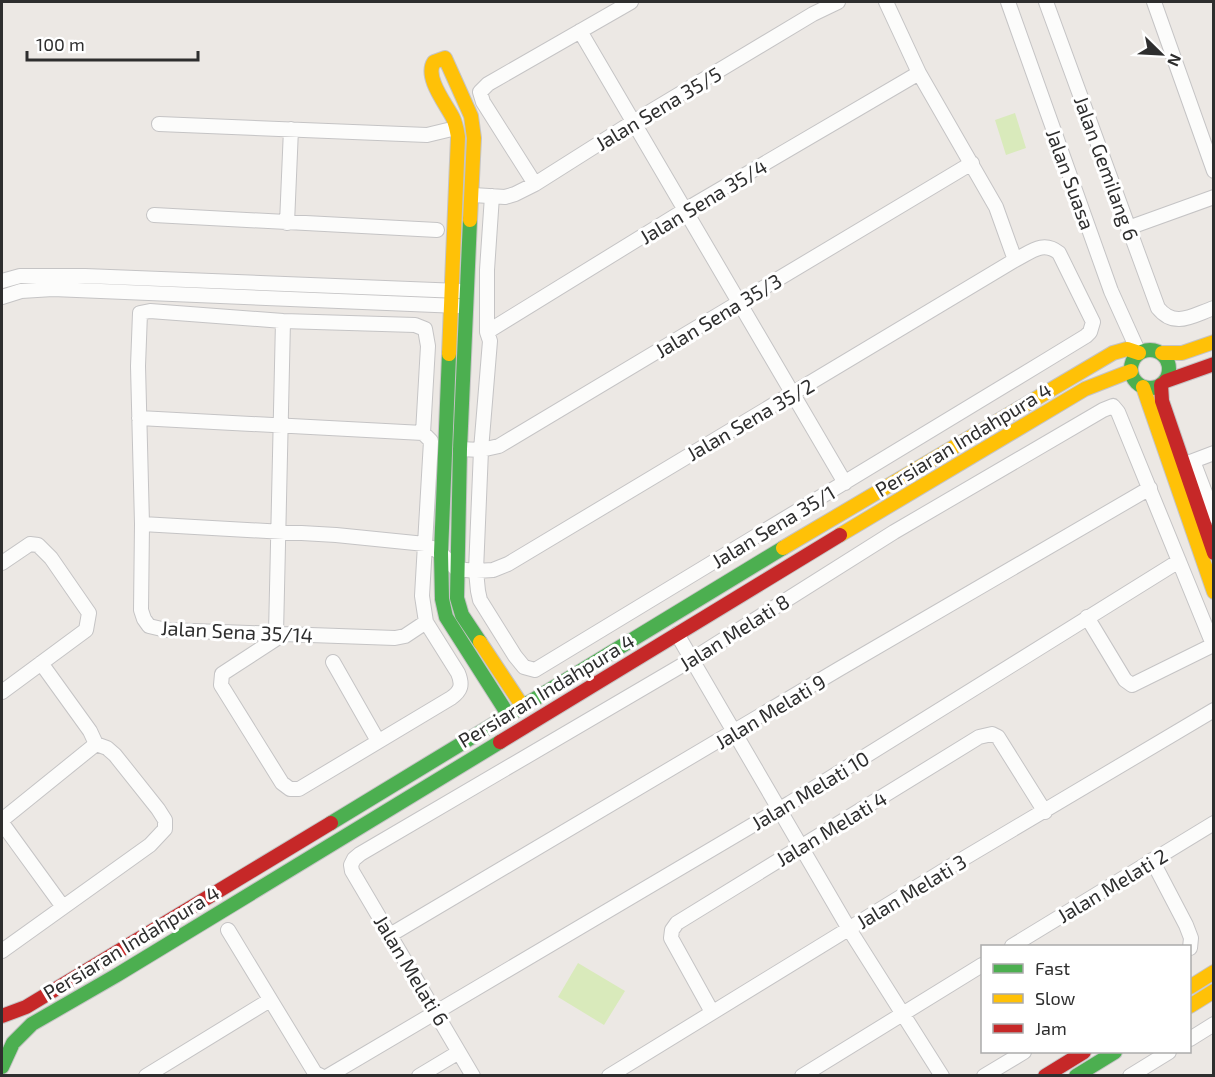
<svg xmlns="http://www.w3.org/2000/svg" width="1215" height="1077" viewBox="0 0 1215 1077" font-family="'Exo 2',sans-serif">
<rect width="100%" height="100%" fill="#ece8e4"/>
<path fill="#d9eabb" d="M 1015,113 L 1026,148 L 1006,155 L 995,120 Z
M 578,963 L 625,991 L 604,1025 L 558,997 Z"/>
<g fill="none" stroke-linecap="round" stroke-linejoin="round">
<defs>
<path id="street" d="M 886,2 L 919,73 L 996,207 L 1015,260
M 1008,2 L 1111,291 L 1139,353
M 1046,2 L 1158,308 C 1175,329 1193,315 1214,308
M 1154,2 L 1214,171
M 580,31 L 845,483
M 159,124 L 427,135 L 456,128
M 535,184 L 483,102 L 480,92 L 488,84 L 631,2
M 473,195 L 505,197 L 515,194 L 535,184 L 633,122 L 813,14 L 838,2
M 154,215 L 437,230
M 287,223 L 291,129
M 1128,228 L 1214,197
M 2,281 L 20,276 L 85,276 L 460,291
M 2,297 L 21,291 L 53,289 L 459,306
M 487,332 L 685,210 L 919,73
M 139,418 L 423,433
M 460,449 L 481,450 L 499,446 L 972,163
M 1193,461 L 1214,516
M 1185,464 L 1214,453
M 142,524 L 336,535 L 425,544 L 441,553 L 456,569 L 476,571 L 493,570 L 508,564 L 1015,260 C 1031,252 1043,240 1059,253 L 1093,322 L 1090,332 L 1086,336 L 1045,361 L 535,670 L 524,667 L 515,656 L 480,600 L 478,591 L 476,571 L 481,450 L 490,341 L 487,332 L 487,270 L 492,196
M 2,563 L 30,544 L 38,545 L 51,558 L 89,613 L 86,630 L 2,692
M 276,634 L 283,321
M 677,634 L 849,929 L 942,1076
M 282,635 L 222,674 L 221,685 L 282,783 L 290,789 L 299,789 L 451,698 C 461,691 463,685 458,673 L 426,622 L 422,596 L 431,441 L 423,433 L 428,346 L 425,329 L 415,325 L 283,321 L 150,311 L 140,313 L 138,366 L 142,524 L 141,610 L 144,619 L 149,626 L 166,630 L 395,638 L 405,636 L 426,622
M 333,662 L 378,741
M 2,820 L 96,744
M 2,823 L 63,907
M 1152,860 L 1186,925 L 1191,938 L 1190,948
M 228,930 L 315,1073 L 321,1076
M 390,935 L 839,669 L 1150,488
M 1012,946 L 1214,823
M 2,951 L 150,845 L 165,829 L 165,820 L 158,809 L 115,755 L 107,748 L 96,744 L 90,731 L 41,663
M 712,1012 L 671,938 L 672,930 L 677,923 L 979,737 L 992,734 L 998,737 L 1045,812
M 1190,1039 L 1214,1024
M 146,1076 L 270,1000
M 328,1076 L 790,803 L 1179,561
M 419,1076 L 459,1052
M 473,1076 L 352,871 L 351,865 L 354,859 L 360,854 L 691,660 L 894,532 L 1103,410 L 1113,406 L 1118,412 L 1212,642 L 1209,647 L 1132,685 L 1125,680 L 1087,617
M 609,1076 L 951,866 L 1214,710
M 802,1076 L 982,965
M 984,1076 L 1024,1052
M 1130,1076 L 1169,1052"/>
<path id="fast" d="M 470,220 L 460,449 L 457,598 L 462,615 L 480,642
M1131 369a19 19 0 1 1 38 0a19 19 0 1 1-38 0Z
M 449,354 L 441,553 L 442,599 L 446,617 L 509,716
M 331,823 L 783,548
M 2,1067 L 13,1043 L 32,1024 L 117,975 L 500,742
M 1076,1076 L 1115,1052"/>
<path id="slow" d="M 1162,353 L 1182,353 L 1214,342
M 449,354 L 458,137 C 457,131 456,124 453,118 C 446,104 424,77 434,62 L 445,58 L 471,116 L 474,138 L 470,220
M 1143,387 L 1214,592
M 840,535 L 1085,389 L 1131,371
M 783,548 L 1113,353 L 1127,349 L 1139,353
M 480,642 L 523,707
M 1190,987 L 1214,972
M 1190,1006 L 1214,991"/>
<path id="jam" d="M 1166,381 L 1214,364
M 1161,385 L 1162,401 L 1214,553
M 500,742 L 840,535
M 2,1016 L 26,1007 L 331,823
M 1045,1076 L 1084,1052"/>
</defs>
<use href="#street" stroke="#c5c4c5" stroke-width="16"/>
<use href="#fast" stroke="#c5c4c5" stroke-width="16"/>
<use href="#slow" stroke="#c5c4c5" stroke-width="16"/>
<use href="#jam" stroke="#c5c4c5" stroke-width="16"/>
<use href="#street" stroke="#fcfcfb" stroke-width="14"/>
<use href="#fast" stroke="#4caf50" stroke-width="14"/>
<use href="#slow" stroke="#ffc107" stroke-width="14"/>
<use href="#jam" stroke="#c62828" stroke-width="14"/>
</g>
<g text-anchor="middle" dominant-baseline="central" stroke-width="6" stroke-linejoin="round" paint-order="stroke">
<g font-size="20" fill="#2e2e2e" stroke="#fff">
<text transform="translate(658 108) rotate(-31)">Jalan Sena 35/5</text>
<text transform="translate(1107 168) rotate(70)">Jalan Gemilang 6</text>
<text transform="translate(1071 179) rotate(70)">Jalan Suasa</text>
<text transform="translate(703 201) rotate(-31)">Jalan Sena 35/4</text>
<text transform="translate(718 315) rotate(-31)">Jalan Sena 35/3</text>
<text transform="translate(750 419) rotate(-30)">Jalan Sena 35/2</text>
<text transform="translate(963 439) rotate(-31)">Persiaran Indahpura 4</text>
<text transform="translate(773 526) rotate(-31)">Jalan Sena 35/1</text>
<text transform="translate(237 631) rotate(3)">Jalan Sena 35/14</text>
<text transform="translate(734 632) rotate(-32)">Jalan Melati 8</text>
<text transform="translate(546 690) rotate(-31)">Persiaran Indahpura 4</text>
<text transform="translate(770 711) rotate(-31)">Jalan Melati 9</text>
<text transform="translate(810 790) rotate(-31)">Jalan Melati 10</text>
<text transform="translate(831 828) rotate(-31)">Jalan Melati 4</text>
<text transform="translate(1112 885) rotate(-31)">Jalan Melati 2</text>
<text transform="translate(911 891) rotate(-31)">Jalan Melati 3</text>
<text transform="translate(131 942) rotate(-31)">Persiaran Indahpura 4</text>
<text transform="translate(412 970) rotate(59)">Jalan Melati 6</text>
</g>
</g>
<rect width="1215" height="1077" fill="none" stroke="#2e2e2e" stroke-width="6"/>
<rect x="981" y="945" width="210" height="108" fill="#ffffff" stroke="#ababab" stroke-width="1.5"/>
<rect x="993" y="964" width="30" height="9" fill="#4caf50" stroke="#ababab" stroke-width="1.5"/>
<text x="1035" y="975" font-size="18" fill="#2e2e2e">Fast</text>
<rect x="993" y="994" width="30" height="9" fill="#ffc107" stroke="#ababab" stroke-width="1.5"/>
<text x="1035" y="1005" font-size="18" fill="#2e2e2e">Slow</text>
<rect x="993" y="1024" width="30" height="9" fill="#c62828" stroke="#ababab" stroke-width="1.5"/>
<text x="1035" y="1035" font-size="18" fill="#2e2e2e">Jam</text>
<g transform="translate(1161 54) rotate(114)" stroke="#ffffff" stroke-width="4.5" paint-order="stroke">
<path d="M0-4.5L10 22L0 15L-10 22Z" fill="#2e2e2e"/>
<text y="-9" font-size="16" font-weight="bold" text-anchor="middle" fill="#2e2e2e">N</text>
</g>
<path d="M27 51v9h171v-9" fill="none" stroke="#2e2e2e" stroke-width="3"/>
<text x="36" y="51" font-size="18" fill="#2e2e2e" stroke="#ffffff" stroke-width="4.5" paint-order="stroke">100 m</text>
</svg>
